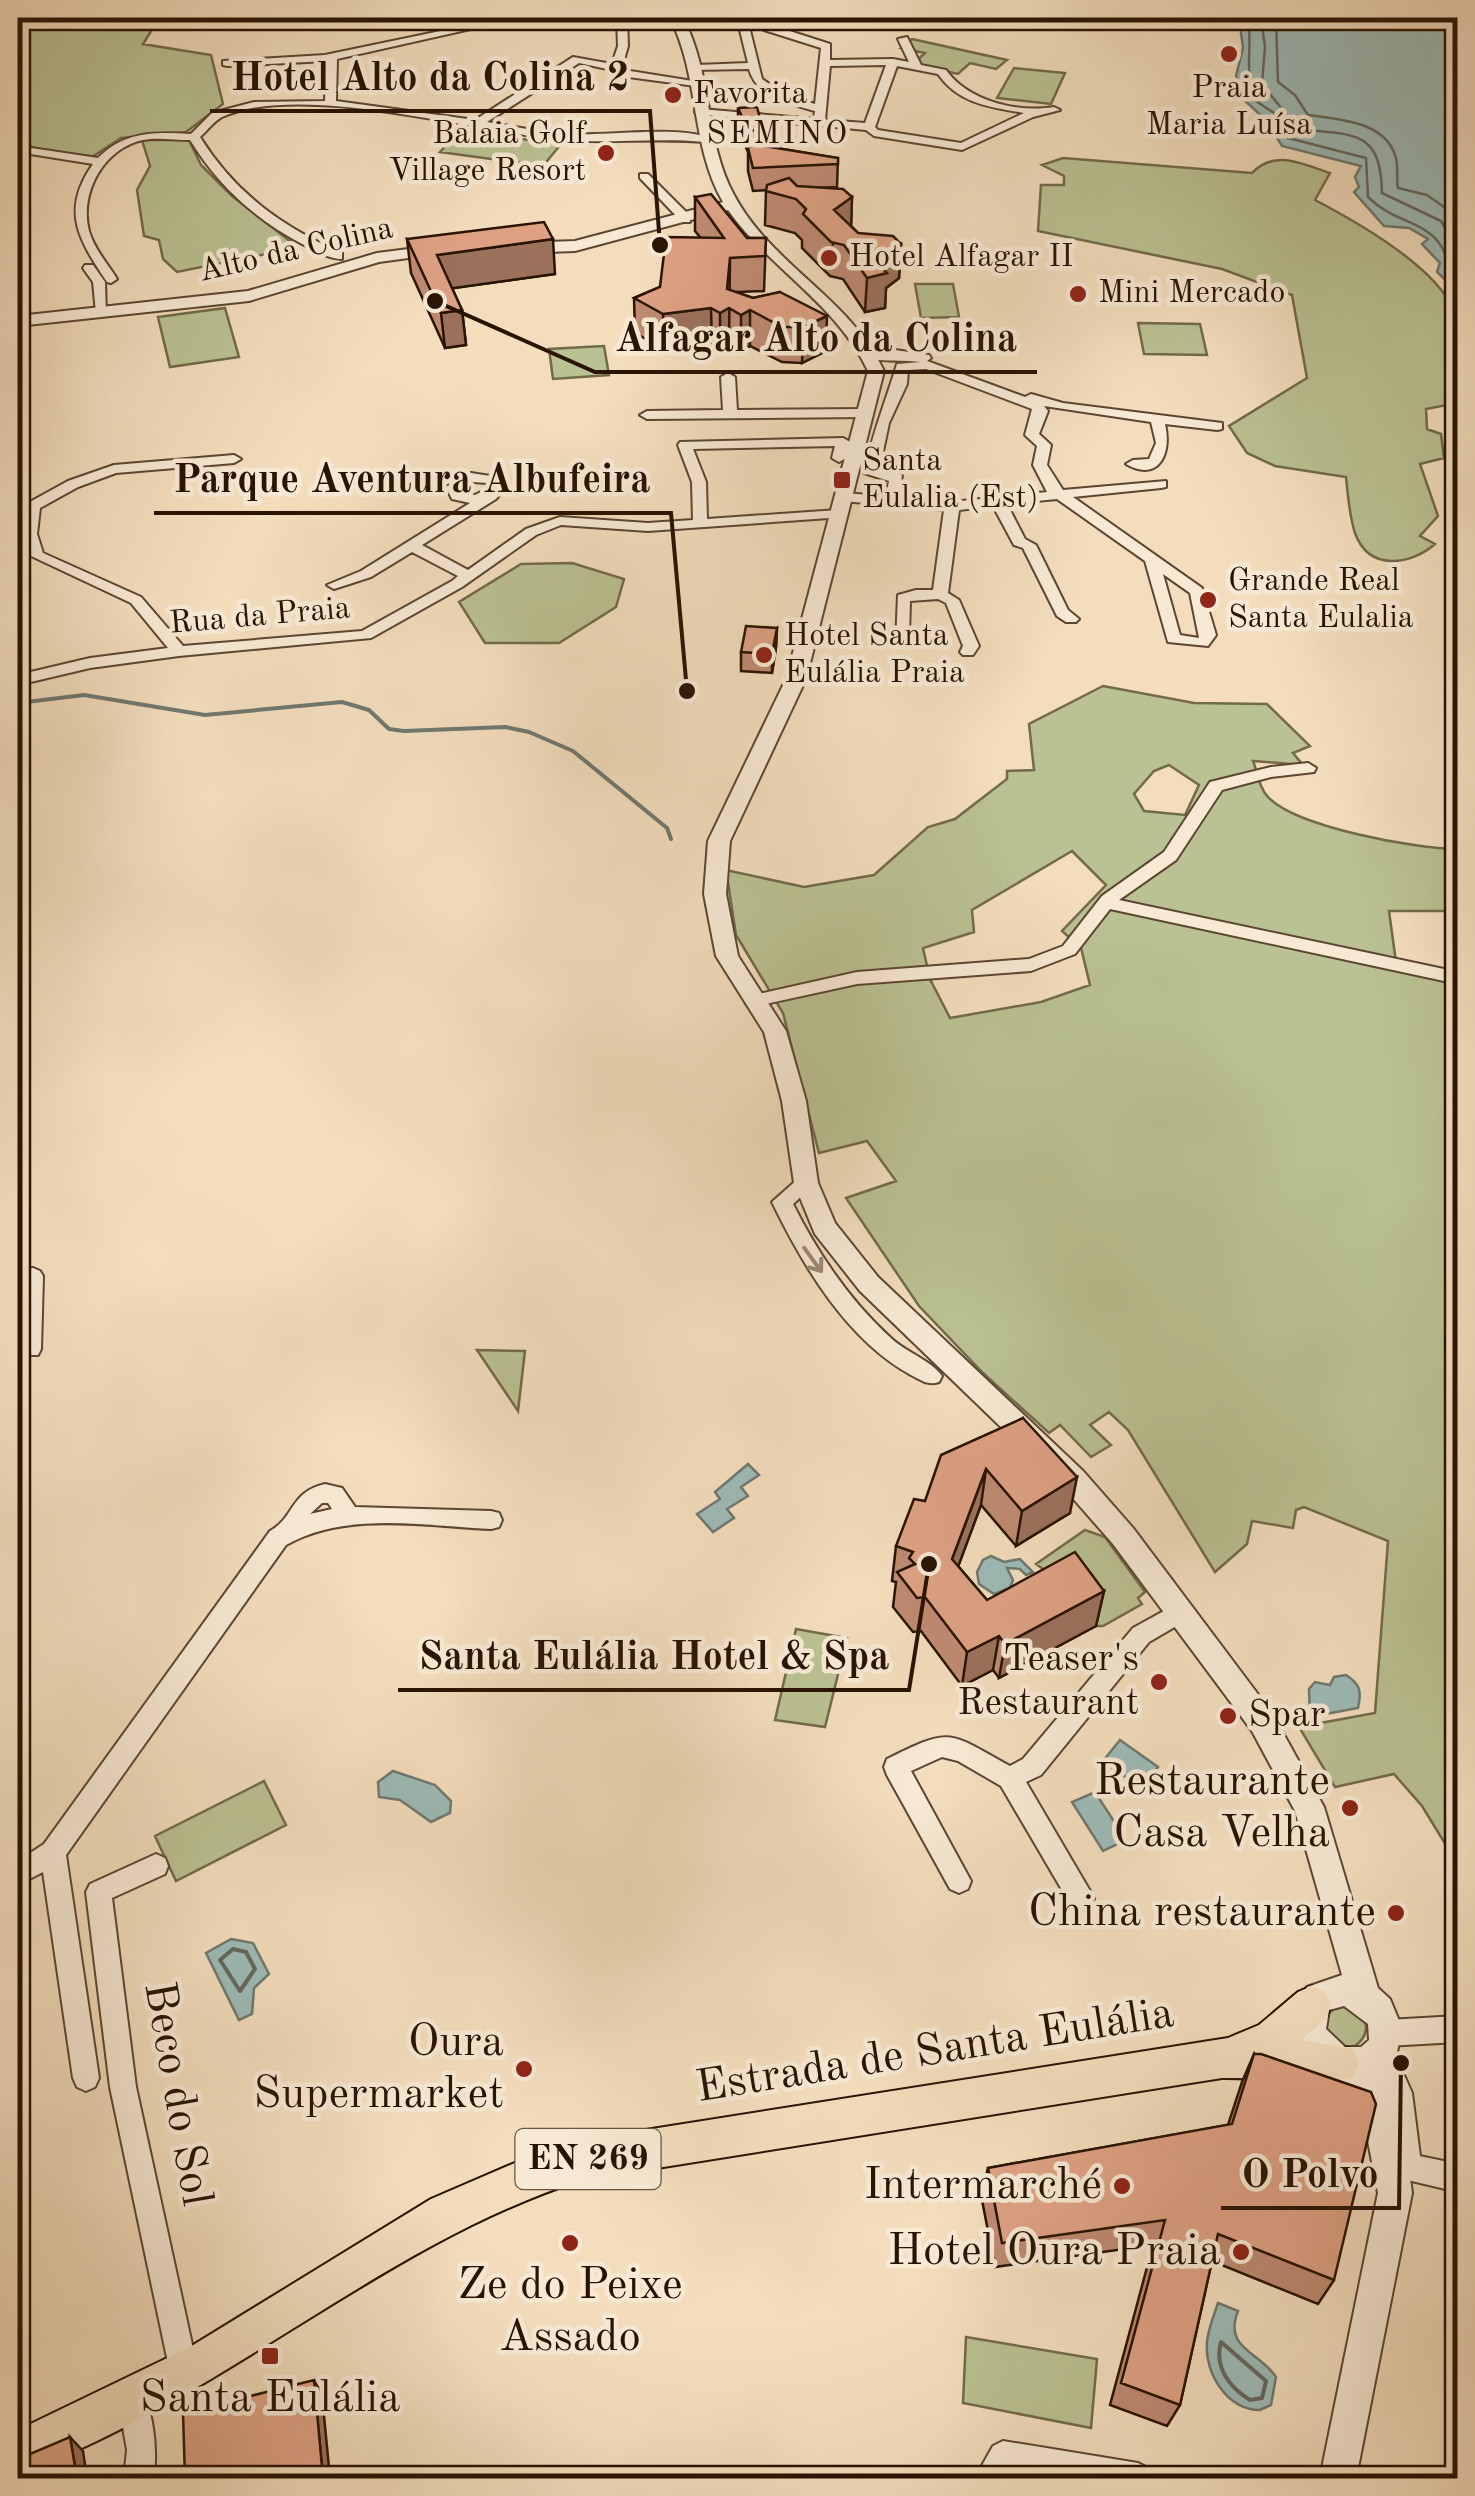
<svg xmlns="http://www.w3.org/2000/svg" width="1475" height="2496" viewBox="0 0 1475 2496" font-family="'Old Standard TT',serif">
<rect width="100%" height="100%" fill="#f3ddbd"/>
<filter id="stains"><feTurbulence type="fractalNoise" baseFrequency=".002" numOctaves="4"/><feColorMatrix values="0 0 0 0 .2 0 0 0 0 .09 0 0 0 0 .02 0 0 0 .5 -.17"/></filter>
<radialGradient id="worn" r=".72"><stop offset=".6" stop-color="#630" stop-opacity="0"/><stop offset="1" stop-color="#630" stop-opacity=".3"/></radialGradient>
<path fill="#bac192" stroke="#726a4a" stroke-width="2.5" fill-rule="evenodd" d="M 18,18 L 150,18 L 153,28 L 143,44 L 211,55 L 223,104 L 186,132 L 121,138 L 92,157 L 38,151 L 18,138 Z
M 912,39 L 1007,60 L 996,69 L 970,63 L 958,74 L 913,64 L 925,53 L 901,48 Z
M 1014,68 L 1065,73 L 1051,104 L 997,98 Z
M 459,131 L 561,144 L 543,166 L 440,152 Z
M 142,140 L 189,140 L 201,165 L 232,196 L 290,241 L 266,254 L 177,272 L 163,259 L 159,240 L 144,236 L 137,190 L 150,166 Z
M 1063,158 L 1252,173 C 1275,149 1302,164 1330,173 L 1315,200 C 1357,222 1450,273 1458,324 C 1461,349 1458,377 1457,403 L 1426,409 L 1427,429 L 1441,434 L 1444,458 L 1420,464 L 1438,516 L 1420,536 L 1435,544 C 1411,565 1369,572 1355,533 C 1349,515 1348,495 1346,477 L 1275,466 L 1247,453 L 1229,426 L 1307,378 L 1292,295 L 1222,269 L 1038,231 L 1041,185 L 1064,185 L 1064,176 L 1042,165 Z
M 915,284 L 953,284 L 959,317 L 921,318 Z
M 225,308 L 239,357 L 170,367 L 158,317 Z
M 1138,323 L 1200,324 L 1207,355 L 1144,354 Z
M 604,346 L 609,375 L 553,379 L 549,349 Z
M 572,563 L 624,579 L 616,607 L 559,643 L 485,643 L 459,602 L 521,564 Z
M 1103,686 L 1194,703 L 1267,704 L 1310,746 L 1293,753 L 1303,765 L 1253,761 C 1258,773 1259,788 1268,797 C 1296,827 1416,849 1457,849 L 1457,937 L 1447,911 L 1389,911 L 1396,962 L 1457,974 L 1457,1863 L 1422,1806 L 1394,1774 L 1335,1787 L 1299,1727 L 1375,1713 L 1388,1541 L 1304,1507 L 1296,1510 L 1293,1528 L 1252,1521 L 1247,1544 L 1215,1572 L 1128,1430 L 1109,1412 L 1090,1425 L 1111,1445 L 1091,1457 L 1060,1425 L 1049,1433 L 983,1373 L 919,1306 L 846,1198 L 896,1181 L 867,1141 L 819,1153 L 783,1013 L 736,935 L 726,870 L 804,887 L 874,875 L 928,827 L 955,819 L 1007,779 L 1007,771 L 1034,770 L 1029,724 ZM 1169,765 L 1199,785 L 1185,815 L 1144,811 L 1134,794 L 1154,771 ZM 1072,851 L 1106,885 L 1062,931 L 1081,948 L 1090,985 L 1041,1002 L 950,1018 L 930,979 L 923,948 L 974,932 L 972,910 Z
M 477,1350 L 525,1351 L 518,1411 Z
M 1085,1530 L 1105,1537 L 1145,1592 L 1138,1598 L 1142,1604 L 1103,1626 L 1096,1626 L 1068,1587 L 1036,1564 Z
M 796,1629 L 847,1638 L 825,1727 L 775,1720 Z
M 264,1781 L 286,1825 L 176,1881 L 155,1836 Z
M1324 2027a21 21 0 1 1 42 0a21 21 0 1 1-42 0Z
M 966,2337 L 1097,2359 L 1091,2428 L 963,2403 Z"/>
<path fill="#9dbbb7" stroke="#6f786f" stroke-width="2.5" d="M 1239,18 L 1457,18 L 1457,291 L 1437,272 L 1440,263 L 1422,244 L 1428,239 L 1409,228 L 1384,226 L 1354,192 L 1359,187 L 1355,177 L 1361,166 L 1282,146 L 1266,120 L 1242,98 L 1236,76 L 1243,48 Z
M 748,1464 L 759,1475 L 741,1487 L 748,1496 L 727,1509 L 734,1518 L 713,1532 L 697,1514 L 720,1499 L 715,1492 Z
M 991,1556 L 1004,1562 L 1020,1559 L 1033,1572 L 1026,1575 L 1020,1569 L 1007,1568 L 1013,1580 L 1010,1588 L 994,1594 L 979,1584 L 977,1572 L 983,1560 Z
M 1346,1675 C 1360,1684 1362,1691 1358,1708 L 1310,1717 L 1309,1689 L 1315,1682 L 1330,1685 L 1334,1677 Z
M 1120,1740 L 1158,1767 L 1141,1788 L 1103,1761 Z
M 393,1771 L 435,1785 L 451,1801 L 450,1813 L 431,1822 L 400,1800 L 379,1797 L 378,1782 Z
M 1095,1792 L 1126,1840 L 1103,1851 L 1072,1802 Z
M 231,1939 L 253,1943 L 269,1974 L 254,1988 L 252,2014 L 239,2020 L 206,1953 Z
M 1218,2303 L 1238,2311 C 1223,2349 1259,2351 1276,2377 L 1271,2405 L 1260,2410 C 1228,2410 1204,2374 1207,2342 C 1208,2329 1214,2315 1218,2303 Z"/>
<g fill="none" stroke-linecap="round" stroke-linejoin="round">
<path stroke="#63675d" stroke-width="2.5" d="M 1248,18 C 1253,47 1243,73 1256,101 L 1274,113 L 1288,138 L 1366,158 L 1368,197 C 1401,230 1440,216 1451,273 L 1458,277
M 1261,18 L 1265,47 L 1262,84 L 1298,129 C 1353,135 1381,129 1382,193 L 1441,221 L 1458,249
M 1276,18 L 1278,82 L 1295,95 L 1308,115 C 1337,119 1384,121 1395,155 C 1399,165 1396,177 1398,188 L 1427,195 L 1458,217"/>
<path stroke="#63675d" stroke-width="4" d="M 233,1949 L 246,1952 L 255,1969 L 240,1991 L 220,1960 Z
M 1221,2342 L 1266,2381 L 1262,2398 L 1250,2400 C 1229,2387 1214,2367 1221,2342 Z"/>
<path stroke="#6f786f" stroke-width="4" d="M 18,703 L 84,695 L 205,715 L 342,702 L 369,710 L 389,729 L 404,731 L 505,727 L 529,732 L 573,751 L 667,828 L 671,839"/>
<defs>
<path id="minor" d="M 503,18 L 520,18 L 337,59 L 336,101 L 475,120 L 573,57 L 612,64 L 618,46 L 617,18 L 627,18 L 628,46 L 622,67 L 624,70 L 699,82 L 703,83 L 703,87 L 621,76 L 612,70 L 579,63 L 487,122 C 515,127 544,133 572,134 C 606,136 684,125 711,139 L 705,142 C 654,137 603,145 553,139 C 470,130 299,82 222,117 C 214,121 207,131 200,137 C 235,193 282,227 342,253 L 342,259 C 330,259 317,252 306,246 C 257,221 219,187 190,140 C 175,140 158,137 143,140 C 104,148 79,193 89,231 C 94,249 108,264 117,279 L 111,283 L 107,282 C 79,240 60,211 93,164 L 18,152 L 18,146 L 98,158 C 125,131 155,132 191,134 L 212,113 L 254,102 L 325,101 L 326,61 L 227,66 L 223,65 L 223,61 L 325,55 Z
M 737,18 L 747,18 L 762,79 L 787,96 L 815,104 L 821,48 L 764,30 L 765,18 L 775,18 L 774,26 L 830,44 L 830,60 L 893,59 L 909,62 L 898,39 L 907,37 L 921,65 L 946,70 C 968,101 1017,113 1054,107 L 1060,110 L 1033,117 L 962,150 L 874,136 L 866,130 L 697,114 L 695,112 L 701,109 L 814,119 L 815,111 C 791,104 756,97 749,69 L 693,70 L 692,68 L 697,65 L 748,63 ZM 886,65 L 865,123 L 825,120 L 830,66 ZM 897,66 L 938,74 C 959,104 990,107 1024,113 L 961,143 L 878,130 L 875,127 Z
M 640,174 L 648,174 L 690,216 L 690,222 L 682,222 L 640,178 Z
M 85,265 L 93,265 L 105,282 L 106,316 L 96,313 L 93,282 L 83,268 Z
M 895,350 L 929,355 L 931,358 L 927,361 L 1025,397 L 1031,394 L 1063,403 L 1222,423 L 1222,429 L 1217,430 L 1165,424 C 1172,453 1159,483 1126,464 L 1133,460 L 1149,459 L 1156,443 L 1151,422 L 1044,406 L 1048,411 L 1039,434 L 1051,445 L 1047,465 L 1063,490 L 1166,481 L 1166,487 L 1161,488 L 1073,497 L 1202,588 L 1216,635 L 1208,646 L 1168,642 L 1145,561 L 1057,499 L 1007,504 L 1025,539 L 1036,545 L 1068,610 L 1079,619 L 1076,622 L 1066,622 L 1057,616 L 1023,548 L 1014,545 L 993,506 L 959,510 L 948,593 L 959,600 L 979,646 L 973,655 L 963,655 L 960,652 L 963,646 L 946,603 L 938,599 L 910,601 L 909,636 L 927,638 L 930,641 L 922,646 L 896,643 L 898,595 L 916,590 L 933,590 L 944,510 L 842,501 L 835,497 L 842,493 L 886,496 L 889,481 L 864,473 C 872,435 886,400 897,364 L 921,362 C 907,360 874,362 865,357 ZM 926,369 L 1032,409 L 1025,435 L 1037,446 L 1033,465 L 1047,492 L 952,502 L 899,497 L 902,475 L 879,470 L 889,423 L 907,384 L 908,370 ZM 1163,574 L 1190,593 L 1199,638 L 1180,635 Z
M 728,373 L 735,377 L 737,410 L 866,409 L 873,413 L 866,417 L 647,419 L 640,415 L 647,411 L 723,410 L 721,377 Z
M 843,438 L 850,442 L 846,458 L 839,462 L 832,458 L 835,446 L 693,449 L 706,482 L 707,519 L 838,510 L 843,511 L 843,517 L 648,531 L 561,525 L 536,535 L 462,587 L 371,638 L 179,656 L 90,668 L 18,685 L 18,675 L 90,658 L 168,648 L 131,603 L 29,555 L 23,534 L 28,503 L 68,481 L 114,465 L 234,455 L 241,459 L 234,463 L 116,473 L 78,487 L 40,508 L 37,534 L 43,553 L 141,597 L 183,646 L 362,631 L 452,581 L 458,576 L 412,552 L 371,577 L 334,589 L 327,585 L 361,571 L 470,503 L 452,499 L 446,487 L 471,473 L 497,477 L 504,490 L 496,499 L 422,545 L 468,570 L 526,529 L 560,517 L 648,523 L 693,520 L 692,482 L 678,445 L 680,442 ZM 473,482 L 487,483 L 489,488 L 475,495 L 463,493 L 461,488 Z
M 1308,763 L 1316,768 L 1314,772 L 1271,777 L 1222,790 L 1176,860 L 1119,900 L 1458,972 L 1458,984 L 1110,909 L 1075,954 L 1031,971 L 857,984 L 756,1006 L 747,1000 L 750,996 L 857,972 L 1029,959 L 1063,946 L 1102,896 L 1164,852 L 1210,782 L 1271,767 Z
M 806,1176 L 816,1183 L 793,1204 C 818,1254 850,1301 892,1339 C 906,1352 932,1361 942,1376 L 939,1382 C 928,1386 921,1380 911,1375 C 847,1340 803,1266 772,1202 L 799,1178 Z
M 33,1268 L 40,1271 L 43,1276 L 41,1349 L 38,1355 L 24,1355 L 21,1349 L 23,1284 L 18,1285 L 18,1269 Z
M 325,1484 L 342,1488 L 355,1507 L 491,1511 L 499,1513 L 502,1520 L 499,1527 L 491,1529 C 424,1526 346,1511 286,1545 L 66,1855 L 99,2078 L 95,2087 L 86,2091 L 77,2087 L 73,2078 L 43,1872 L 18,1885 L 18,1861 L 44,1844 L 270,1531 C 295,1517 290,1492 325,1484 ZM 322,1503 L 328,1503 L 332,1509 L 310,1514 Z
M 1182,1601 L 1190,1604 L 1193,1611 L 1190,1618 L 1149,1642 L 1041,1775 L 1026,1782 L 1090,1891 L 1094,1899 L 1090,1907 L 1081,1911 L 1072,1907 L 1001,1786 L 958,1761 L 942,1757 L 911,1771 L 971,1881 L 968,1889 L 959,1893 L 950,1889 L 887,1775 L 884,1767 L 887,1759 C 953,1726 948,1732 1010,1766 L 1023,1759 L 1133,1628 Z
M 156,1854 L 165,1858 L 168,1866 L 165,1874 L 112,1898 L 136,2087 L 198,2372 L 194,2382 L 184,2386 L 174,2382 L 170,2372 L 110,2087 L 86,1892 L 90,1884 Z
M 1458,2016 L 1458,2042 L 1387,2046 L 1378,2042 L 1374,2033 L 1378,2024 L 1387,2020 Z
M 1405,2153 L 1458,2164 L 1458,2192 L 1395,2177 L 1391,2167 L 1395,2157 Z
M 132,2385 L 142,2389 C 154,2417 157,2448 154,2478 L 124,2478 L 127,2450 L 118,2399 L 122,2389 Z
M 1003,2441 L 1138,2463 L 1148,2468 L 1153,2478 L 1051,2478 L 1010,2472 L 1006,2478 L 975,2478 L 993,2446 Z"/>
<path id="tertiary" d="M 670,18 L 683,18 C 713,74 704,140 734,195 C 771,265 850,298 884,371 L 806,679 L 730,841 L 726,894 L 738,956 L 786,1031 L 806,1101 L 818,1183 L 835,1223 L 878,1277 L 1083,1471 L 1133,1528 L 1272,1713 L 1324,1807 L 1378,1988 L 1390,1999 L 1402,2028 L 1396,2057 L 1412,2093 L 1421,2164 L 1416,2176 L 1410,2178 L 1412,2193 L 1356,2478 L 1320,2478 L 1378,2193 L 1368,2141 L 1354,2107 L 1336,2077 L 1315,2067 L 1305,2055 L 1294,2029 L 1294,2013 L 1307,1987 L 1342,1975 L 1295,1811 L 1252,1731 L 1113,1544 L 1063,1487 L 860,1291 L 815,1234 L 794,1183 L 782,1101 L 764,1032 L 716,956 L 704,894 L 708,841 L 786,679 L 868,371 C 837,304 769,268 728,210 L 575,251 L 520,253 L 512,248 L 520,243 L 575,241 L 723,202 C 690,145 700,76 670,18 ZM 1344,2006 L 1368,2024 L 1369,2040 L 1361,2047 L 1345,2047 L 1326,2029 L 1329,2010 Z
M 440,245 L 448,250 L 445,253 L 379,262 L 249,301 L 18,326 L 18,316 L 248,291 L 377,253 Z"/>
<path id="primary" d="M 1312,1986 L 1326,1992 L 1331,2005 L 1326,2018 L 1302,2040 L 1353,2049 L 1359,2063 L 1353,2077 C 1331,2086 1252,2077 1222,2078 L 582,2180 C 381,2244 220,2402 18,2474 L 18,2430 L 190,2347 L 431,2199 L 531,2156 L 582,2140 L 1228,2038 L 1259,2025 L 1298,1992 Z"/>
</defs>
<use href="#minor" stroke="#5c4632" stroke-width="4"/>
<use href="#tertiary" stroke="#5c4632" stroke-width="4"/>
<use href="#primary" stroke="#291303" stroke-width="4"/>
<use href="#minor" fill="#f7e9d4" fill-rule="evenodd"/>
<use href="#tertiary" fill="#f7e9d4" fill-rule="evenodd"/>
<use href="#primary" fill="#f3ddbd" fill-rule="evenodd"/>
</g>
<path fill="#bf8a72" stroke="#291303" stroke-width="2.5" d="M 738,108 L 763,130 L 763,146 L 838,158 L 837,187 L 817,188 L 852,197 L 851,226 L 858,233 L 901,244 L 899,278 L 886,288 L 885,308 L 865,312 L 843,279 L 830,276 L 802,248 L 802,240 L 795,233 L 765,225 L 766,190 L 753,191 L 748,171 L 748,152 L 738,130 Z
M 695,197 L 747,238 L 766,238 L 764,291 L 736,292 L 753,298 L 780,292 L 826,351 L 802,363 L 782,362 L 750,346 L 741,350 L 729,344 L 720,348 L 712,343 L 664,349 L 635,333 L 634,298 L 660,287 L 700,237 L 695,231 Z
M 407,239 L 555,274 L 452,288 L 462,310 L 466,345 L 445,348 L 411,273 Z
M 777,628 L 776,647 L 772,673 L 741,671 L 741,652 Z
M 1023,1418 L 1070,1513 L 1016,1546 L 981,1505 L 958,1566 L 987,1600 L 1104,1591 L 1096,1626 L 999,1678 L 993,1670 L 962,1686 L 921,1631 L 913,1632 L 893,1607 L 896,1582 L 892,1581 L 896,1546 Z
M 1254,2054 L 1334,2280 L 1318,2304 L 1212,2261 L 1180,2405 L 1167,2426 L 1110,2405 L 1153,2245 L 995,2267 L 981,2195 L 988,2168 L 1228,2125 L 1242,2082 Z"/>
<path fill="#9b715c" stroke="#291303" stroke-width="2.5" d="M 852,197 L 851,231 L 833,244 L 834,210 Z
M 553,239 L 555,274 L 440,290 L 437,255 Z
M 901,244 L 899,278 L 886,288 L 885,308 L 865,312 L 867,278 L 876,262 Z
M 730,258 L 729,344 L 720,348 L 720,313 Z
M 711,308 L 712,343 L 664,349 L 663,314 Z
M 462,310 L 466,345 L 445,348 L 441,313 Z
M 750,310 L 750,346 L 741,350 L 741,315 Z
M 827,316 L 826,351 L 802,363 L 803,327 Z
M 777,628 L 776,647 L 772,673 L 772,654 Z
M 986,1469 L 981,1505 L 948,1594 L 952,1559 Z
M 1077,1477 L 1070,1513 L 1016,1546 L 1022,1511 Z
M 1104,1591 L 1096,1626 L 999,1678 L 1005,1644 Z
M 999,1636 L 993,1670 L 962,1686 L 967,1652 Z
M 314,2380 L 322,2395 L 330,2478 L 323,2478 Z
M 70,2437 L 83,2451 L 87,2478 L 77,2478 Z"/>
<path fill="#dea184" stroke="#291303" stroke-width="2.5" d="M 757,107 L 763,130 L 748,130 L 738,108 Z
M 752,144 L 838,158 L 838,164 L 753,168 L 748,148 Z
M 789,178 L 797,186 L 843,189 L 852,197 L 834,210 L 858,233 L 893,236 L 901,244 L 876,262 L 887,273 L 867,278 L 844,245 L 831,242 L 803,214 L 806,209 L 796,199 L 766,191 L 767,185 Z
M 711,194 L 747,238 L 766,238 L 765,256 L 730,258 L 727,289 L 753,298 L 780,292 L 827,316 L 803,327 L 782,327 L 750,310 L 741,315 L 729,308 L 720,313 L 711,308 L 663,314 L 634,298 L 660,287 L 666,237 L 724,238 L 695,197 Z
M 544,222 L 553,239 L 437,255 L 462,310 L 441,313 L 407,239 Z
M 746,626 L 777,628 L 772,654 L 741,652 Z
M 1023,1418 L 1077,1477 L 1022,1511 L 986,1469 L 952,1559 L 987,1600 L 1075,1552 L 1104,1591 L 1005,1644 L 999,1636 L 967,1652 L 925,1597 L 917,1598 L 897,1572 L 915,1564 L 909,1558 L 913,1552 L 896,1546 L 914,1499 L 925,1501 L 941,1455 Z
M 1254,2054 L 1261,2054 L 1371,2092 L 1376,2104 L 1334,2280 L 1218,2234 L 1180,2405 L 1121,2383 L 1165,2220 L 1002,2243 L 988,2168 L 1232,2124 Z
M 314,2380 L 323,2478 L 185,2478 L 183,2413 Z
M 70,2437 L 77,2478 L 18,2478 L 18,2459 Z"/>
<defs><path id="oneway-shaft" d="M-6 0H5M1.5-3L5.5 0L1.5 3" fill="none" stroke-width="1.6" stroke-linecap="round" stroke-linejoin="round" transform="scale(2.5)"/></defs>
<use stroke="#9a8976" href="#oneway-shaft" transform="translate(813 1260) rotate(54)"/>
<g fill="#8f2418" stroke="#f7e9d4" stroke-width="4">
<circle cx="1229" cy="54" r="10"/>
<circle cx="673" cy="95" r="10"/>
<circle cx="606" cy="153" r="10"/>
<circle cx="829" cy="258" r="10"/>
<circle cx="1078" cy="294" r="10"/>
<rect x="832" y="470" width="20" height="20" rx="5"/>
<circle cx="1208" cy="600" r="10"/>
<circle cx="764" cy="655" r="10"/>
<circle cx="1159" cy="1682" r="10"/>
<circle cx="1228" cy="1716" r="10"/>
<circle cx="1350" cy="1808" r="10"/>
<circle cx="1396" cy="1913" r="10"/>
<circle cx="524" cy="2069" r="10"/>
<circle cx="1122" cy="2186" r="10"/>
<circle cx="570" cy="2243" r="10"/>
<circle cx="1241" cy="2252" r="10"/>
<rect x="260" y="2346" width="20" height="20" rx="5"/>
</g>
<g text-anchor="middle" dominant-baseline="central" stroke-width="9" stroke-linejoin="round" paint-order="stroke">
<g font-size="32" fill="#291303" stroke="#f7e9d4" text-anchor="start">
<text x="1229" y="89" text-anchor="middle">Praia<tspan x="1229" dy="37">Maria Luísa</tspan></text>
<text x="693" y="95">Favorita</text>
<text x="586" y="135" text-anchor="end">Balaia Golf<tspan x="586" dy="37">Village Resort</tspan></text>
<text x="849" y="258">Hotel Alfagar II</text>
<text x="1098" y="294">Mini Mercado</text>
<text x="862" y="462">Santa<tspan x="862" dy="37">Eulalia (Est)</tspan></text>
<text x="1228" y="582">Grande Real<tspan x="1228" dy="37">Santa Eulalia</tspan></text>
<text x="784" y="637">Hotel Santa<tspan x="784" dy="37">Eulália Praia</tspan></text>
</g>
<g font-size="32" letter-spacing="2.5" fill="#291303" stroke="#f7e9d4">
<text x="778" y="135">SEMINO</text>
</g>
<g font-size="32" fill="#291303" stroke="#f7e9d4">
<text transform="translate(296 251) rotate(-13)">Alto da Colina</text>
<text transform="translate(260 617) rotate(-5)">Rua da Praia</text>
</g>
<rect fill="#f7e9d4" stroke="#675342" stroke-width="2.5" x="515.5" y="2129" width="145" height="60" rx="8"/>
<g font-size="35" font-weight="bold" fill="#291303">
<text x="588" y="2159">EN 269</text>
</g>
<g font-size="38" fill="#291303" stroke="#f7e9d4" text-anchor="end">
<text x="1139" y="1660">Teaser's<tspan x="1139" dy="44">Restaurant</tspan></text>
<text x="1248" y="1716" text-anchor="start">Spar</text>
</g>
<g font-size="45" fill="#291303" stroke="#f7e9d4" text-anchor="end">
<text x="1330" y="1782">Restaurante<tspan x="1330" dy="52">Casa Velha</tspan></text>
<text x="1376" y="1913">China restaurante</text>
<text x="504" y="2043">Oura<tspan x="504" dy="52">Supermarket</tspan></text>
<text x="1102" y="2186">Intermarché</text>
<text x="1221" y="2252">Hotel Oura Praia</text>
<text x="570" y="2286" text-anchor="middle">Ze do Peixe<tspan x="570" dy="52">Assado</tspan></text>
<text x="270" y="2399" text-anchor="middle">Santa Eulália</text>
</g>
<g font-size="45" fill="#291303" stroke="#f7e9d4">
<text transform="translate(935 2052) rotate(-9)">Estrada de Santa Eulália</text>
<text transform="translate(176 2094) rotate(80)">Beco do Sol</text>
</g>
</g>
<path fill="none" stroke="#291303" stroke-width="4" d="M660 245L650 111H210M435 301L595 372H1037M687 691L671 513H154M929 1564L909 1690H398M1401 2063L1399 2208H1221"/>
<g fill="#291303" stroke="#f7e9d4" stroke-width="4">
<circle cx="660" cy="245" r="10"/>
<circle cx="435" cy="301" r="10"/>
<circle cx="687" cy="691" r="10"/>
<circle cx="929" cy="1564" r="10"/>
<circle cx="1401" cy="2063" r="10"/>
</g>
<g font-size="40" text-anchor="middle" font-weight="bold" fill="#291303" stroke="#f7e9d4" stroke-width="9" stroke-linejoin="round" paint-order="stroke">
<text x="430" y="90">Hotel Alto da Colina 2</text>
<text x="816" y="351">Alfagar Alto da Colina</text>
<text x="412" y="492">Parque Aventura Albufeira</text>
<text x="654" y="1669">Santa Eulália Hotel &amp; Spa</text>
<text x="1310" y="2187">O Polvo</text>
</g>
<rect width="1475" height="2496" fill="none" stroke="#f3ddbd" stroke-width="60"/>
<rect x="20" y="20" width="1435" height="2456" fill="none" stroke="#291303" stroke-width="5"/>
<rect x="30" y="30" width="1415" height="2436" fill="none" stroke="#291303" stroke-width="2.5"/>
<rect width="100%" height="100%" filter="url(#stains)"/>
<rect width="100%" height="100%" fill="url(#worn)"/>
</svg>
